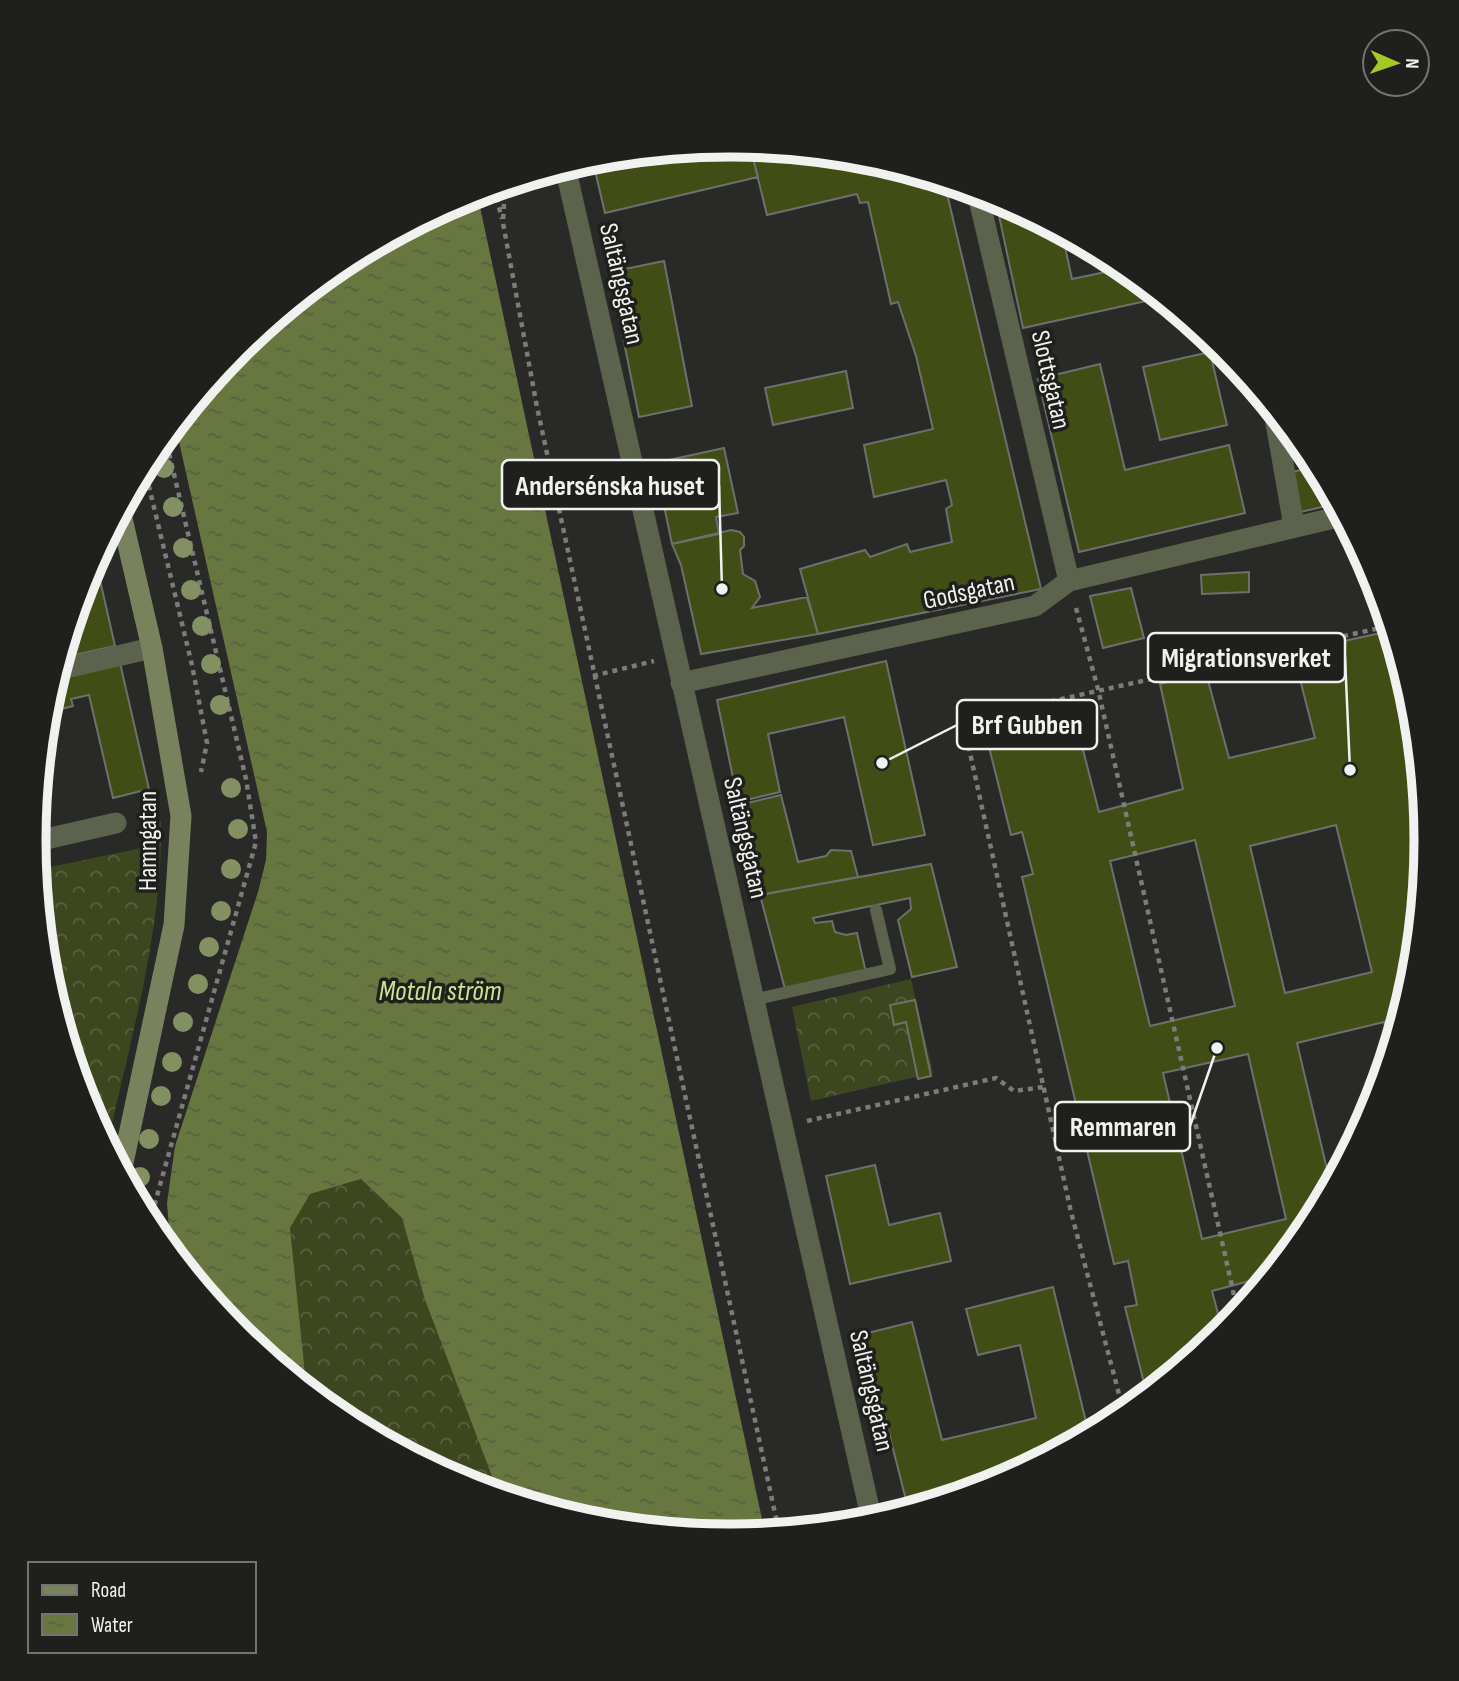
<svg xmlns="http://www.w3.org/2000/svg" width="1459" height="1681" viewBox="0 0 1459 1681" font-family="'Sofia Sans Condensed',sans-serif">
<defs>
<pattern id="forest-crowns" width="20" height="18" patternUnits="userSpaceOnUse" patternTransform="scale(1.75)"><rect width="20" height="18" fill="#3c471f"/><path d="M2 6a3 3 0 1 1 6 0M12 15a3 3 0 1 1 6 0" fill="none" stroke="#596240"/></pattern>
<pattern id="water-ripples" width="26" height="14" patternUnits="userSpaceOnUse" patternTransform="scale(1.75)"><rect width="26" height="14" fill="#67773f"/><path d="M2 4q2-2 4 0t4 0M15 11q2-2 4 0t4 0" fill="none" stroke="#586044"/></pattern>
</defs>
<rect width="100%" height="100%" fill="#292927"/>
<path fill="url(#forest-crowns)" d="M 157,820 L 161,822 C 163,931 130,1040 107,1146 L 86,1107 L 47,976 L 36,870 L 151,846 Z
M 911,979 L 933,1073 L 811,1101 L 792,1007 Z
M 361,1179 L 402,1218 L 425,1300 L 499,1495 C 457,1482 338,1427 311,1393 C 307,1389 306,1379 305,1373 L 290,1228 L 309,1194 Z"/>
<path fill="url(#water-ripples)" d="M 477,193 L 765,1533 L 729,1537 L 593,1523 L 499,1495 L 425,1300 L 402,1218 L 361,1179 L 310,1194 L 290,1228 L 305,1373 L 310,1392 L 237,1333 L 165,1244 L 170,1242 L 167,1203 L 175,1146 L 258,892 L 266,860 L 267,832 L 175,424 L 237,348 L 343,261 L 463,197 Z"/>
<path fill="#404e15" stroke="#6e706d" stroke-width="2" fill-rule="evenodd" d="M 730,144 L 750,146 L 758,177 L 605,213 L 592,158 Z
M 750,146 L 866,158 L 944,181 L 1041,589 L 818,634 L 800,569 L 865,550 L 870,557 L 907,544 L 910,552 L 952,542 L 946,509 L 952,505 L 946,480 L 874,497 L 864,445 L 933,429 L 916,356 L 898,302 L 891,304 L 868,202 L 860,203 L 857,194 L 767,215 Z
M 995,197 L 1062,233 L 1072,279 L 1124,268 L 1160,298 L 1023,328 Z
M 664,261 L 692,406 L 639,417 L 610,272 Z
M 1210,352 L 1227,425 L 1160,440 L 1143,367 Z
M 1100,364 L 1125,470 L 1229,445 L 1245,513 L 1079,552 L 1038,379 Z
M 846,371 L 853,408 L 773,425 L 765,388 Z
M 724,448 L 738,513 L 716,517 L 719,534 L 672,544 L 655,463 Z
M 1315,467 L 1335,504 L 1296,513 L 1287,473 Z
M 731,530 L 740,532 L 744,537 L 744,546 L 740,550 L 743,574 L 755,581 L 760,597 L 752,608 L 807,597 L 818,634 L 701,654 L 681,565 L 672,544 Z
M 95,558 L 115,646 L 61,658 L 86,574 Z
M 1249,572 L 1249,592 L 1202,594 L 1201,575 Z
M 1131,588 L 1144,638 L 1103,648 L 1090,596 Z
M 1381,633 L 1422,803 L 1426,841 L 1412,977 L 1390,1049 L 1384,1022 L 1297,1043 L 1331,1186 L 1308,1228 L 1268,1276 L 1212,1291 L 1223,1332 L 1147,1395 L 1125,1307 L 1137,1305 L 1128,1261 L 1114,1264 L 1022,877 L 1033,874 L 1022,832 L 1011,835 L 984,727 L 1072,707 L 1099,812 L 1183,789 L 1160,684 L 1206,673 L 1229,758 L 1315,738 L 1293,652 ZM 1336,825 L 1372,972 L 1285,993 L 1250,846 ZM 1195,840 L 1235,1006 L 1150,1026 L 1110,861 ZM 1248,1054 L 1286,1219 L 1202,1239 L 1163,1073 Z
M 886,661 L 925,835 L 873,845 L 844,717 L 768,734 L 780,792 L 738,802 L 717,700 Z
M 120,663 L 149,789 L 113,798 L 89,695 L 71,699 L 73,706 L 46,713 L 55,679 Z
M 43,739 L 48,754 L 41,762 Z
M 38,788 L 44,813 L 36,815 Z
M 781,795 L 798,862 L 826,856 L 831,850 L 851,851 L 858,877 L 760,895 L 739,805 Z
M 931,864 L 957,967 L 912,977 L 898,920 L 911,909 L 910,898 L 813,918 L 815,923 L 832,921 L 835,932 L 846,935 L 857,933 L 866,973 L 785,989 L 760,895 Z
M 915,1000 L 931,1076 L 918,1079 L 906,1022 L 894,1025 L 890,1005 Z
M 875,1165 L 889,1225 L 940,1213 L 951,1261 L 850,1284 L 826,1176 Z
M 1053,1287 L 1089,1434 L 1019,1471 L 906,1500 L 864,1334 L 912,1322 L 942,1440 L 1036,1418 L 1020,1345 L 978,1355 L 966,1309 Z"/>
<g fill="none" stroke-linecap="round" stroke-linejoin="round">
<path stroke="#7c7c7b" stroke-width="4.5" stroke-dasharray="5 5" stroke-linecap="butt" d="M 505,184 L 503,223 L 537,407 L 779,1532
M 494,188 L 502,219
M 144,466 L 192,665 L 207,743 L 201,772
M 1076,608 L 1098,689 L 1238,1313
M 593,676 L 654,661
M 138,818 L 157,814
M 807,1121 L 996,1078 L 1014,1091 L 1044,1087
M 148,1222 L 154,1206
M 157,1235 L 155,1203 L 256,842 L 246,779 L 165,436
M 330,1409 L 349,1416 L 355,1426
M 1124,1413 L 1071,1212 L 963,721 L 1389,626"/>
<path stroke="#5c634c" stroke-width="12" d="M 753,1000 L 890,969 L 876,910"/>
<path stroke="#5c634c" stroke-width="21" d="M 565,166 L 872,1521
M 977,191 L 1069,581
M 1274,412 L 1294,526
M 57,670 L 152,648
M 681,683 L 1035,606 L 1069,581 L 1342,516
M 33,842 L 116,823"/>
<path stroke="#78835e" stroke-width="21" d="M 120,510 L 152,648 L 181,816 L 174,925 L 121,1172"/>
</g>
<g fill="#839061">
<circle cx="164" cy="468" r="10"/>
<circle cx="173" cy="507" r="10"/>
<circle cx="183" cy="548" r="10"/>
<circle cx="191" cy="590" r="10"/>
<circle cx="202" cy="626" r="10"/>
<circle cx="211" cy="664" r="10"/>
<circle cx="220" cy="705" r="10"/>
<circle cx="231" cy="788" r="10"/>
<circle cx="238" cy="829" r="10"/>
<circle cx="231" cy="869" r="10"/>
<circle cx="221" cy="911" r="10"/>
<circle cx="209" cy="947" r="10"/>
<circle cx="198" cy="984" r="10"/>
<circle cx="183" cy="1022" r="10"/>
<circle cx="172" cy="1062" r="10"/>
<circle cx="161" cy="1096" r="10"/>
<circle cx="149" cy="1139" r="10"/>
<circle cx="140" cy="1177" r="10"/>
</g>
<g text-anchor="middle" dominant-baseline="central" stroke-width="7" stroke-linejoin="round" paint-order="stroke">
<g font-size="26" fill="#f1f1f0" stroke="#1f201d">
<text transform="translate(621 284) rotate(77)">Saltängsgatan</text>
<text transform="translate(1050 380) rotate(77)">Slottsgatan</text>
<text transform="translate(969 592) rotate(-12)">Godsgatan</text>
<text transform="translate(745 838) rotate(77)">Saltängsgatan</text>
<text transform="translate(148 841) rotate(-90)">Hamngatan</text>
<text transform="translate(871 1391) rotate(77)">Saltängsgatan</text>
</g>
<g font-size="28" font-style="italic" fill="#cce591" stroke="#1f201d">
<text x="440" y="991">Motala ström</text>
</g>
</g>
<path d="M0 0H1459V1681H0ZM729 157H731A683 683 0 0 1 1414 840V841A683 683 0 0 1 731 1524H729A683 683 0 0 1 46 841V840A683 683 0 0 1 729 157Z" fill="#1f201d" fill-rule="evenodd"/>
<path fill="none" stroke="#f1f1f0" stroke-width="9" d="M729 157H731A683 683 0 0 1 1414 840V841A683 683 0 0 1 731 1524H729A683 683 0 0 1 46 841V840A683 683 0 0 1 729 157Z"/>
<path fill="none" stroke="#f1f1f0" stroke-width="2.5" d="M722 589L719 485M1350 770L1345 657M882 763L957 725M1217 1048L1190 1126"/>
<g fill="#f1f1f0" stroke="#1f201d" stroke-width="2.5">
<circle cx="722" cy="589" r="7"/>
<circle cx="1350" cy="770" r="7"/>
<circle cx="882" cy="763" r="7"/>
<circle cx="1217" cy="1048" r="7"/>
</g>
<g fill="#1f201d" stroke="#f1f1f0" stroke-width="2.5">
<rect x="502" y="460" width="217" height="49" rx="7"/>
<rect x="1148" y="633" width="197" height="49" rx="7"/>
<rect x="957" y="700" width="140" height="49" rx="7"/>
<rect x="1055" y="1102" width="135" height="49" rx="7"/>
</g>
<g font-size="28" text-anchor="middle" font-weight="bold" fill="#f1f1f0">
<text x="610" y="495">Andersénska huset</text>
<text x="1246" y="667">Migrationsverket</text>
<text x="1027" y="734">Brf Gubben</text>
<text x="1123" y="1136">Remmaren</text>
</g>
<rect x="28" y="1562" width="228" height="91" fill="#1f201d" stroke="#737471" stroke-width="2"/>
<rect x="42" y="1585" width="35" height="10" fill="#78835e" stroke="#737471" stroke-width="2"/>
<text x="91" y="1597" font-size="21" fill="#f1f1f0">Road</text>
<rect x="42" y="1614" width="35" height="21" fill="url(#water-ripples)" stroke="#737471" stroke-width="2"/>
<text x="91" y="1632" font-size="21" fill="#f1f1f0">Water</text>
<g transform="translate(1396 63) rotate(92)"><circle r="33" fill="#1f201d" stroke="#737471" stroke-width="2"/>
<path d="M0-5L12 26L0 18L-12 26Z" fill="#a4c824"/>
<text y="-10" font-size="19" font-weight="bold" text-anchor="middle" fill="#f1f1f0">N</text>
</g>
</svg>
